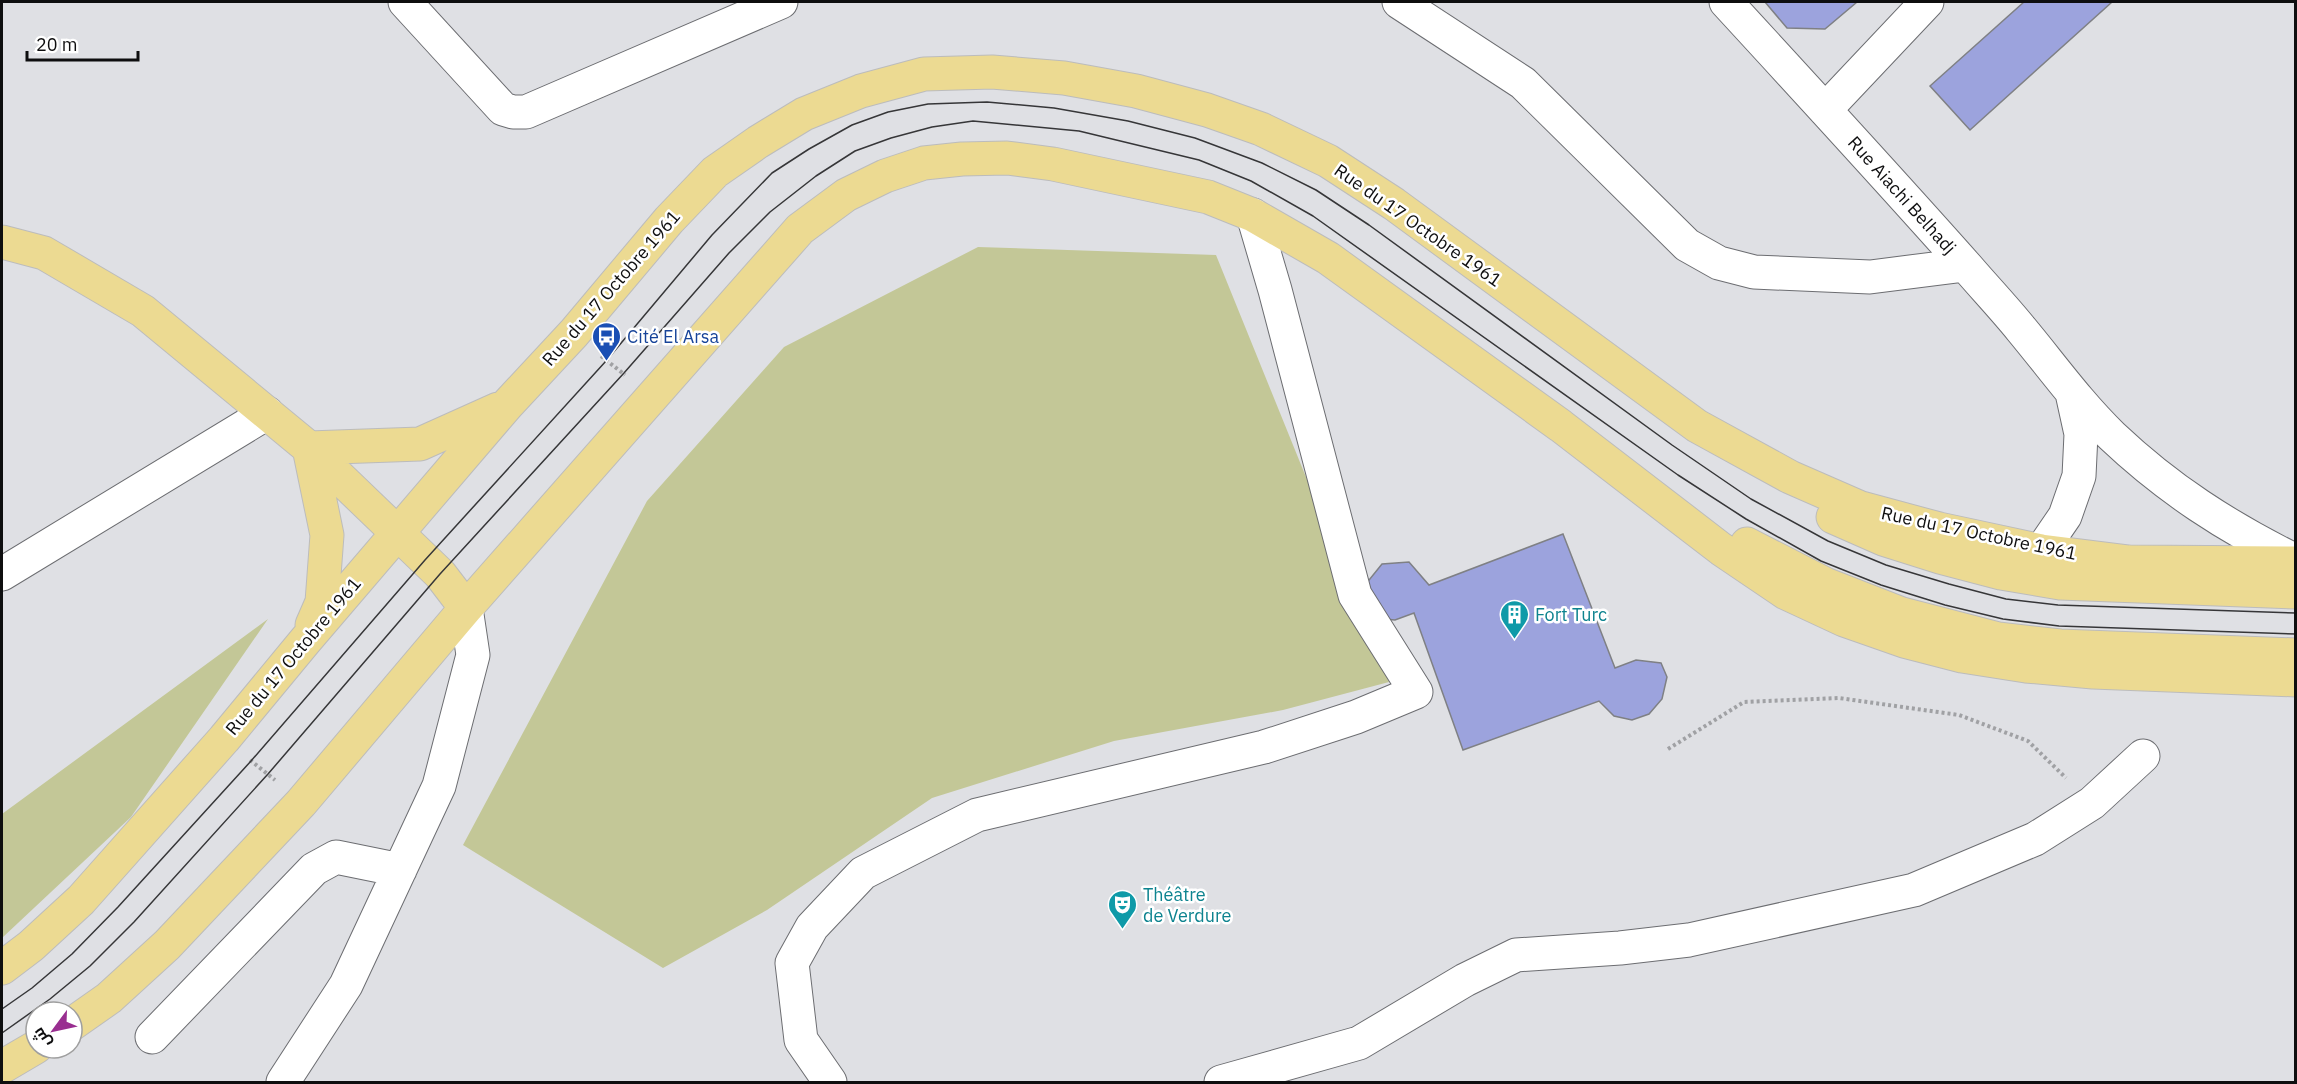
<svg xmlns="http://www.w3.org/2000/svg" width="2297" height="1084" viewBox="0 0 2297 1084" font-family="'IBM Plex Sans',Cairo,sans-serif">
<rect width="100%" height="100%" fill="#dfe0e4"/>
<path fill="#c3c797" d="M 978,247 L 1216,255 L 1389,682 L 1283,710 L 1114,741 L 932,798 L 767,910 L 663,968 L 463,845 L 647,501 L 784,347 Z
M 268,619 L 131,817 L 2,938 L 2,814 Z"/>
<path fill="#9ca3dd" stroke="#7f8084" stroke-width="1.5" d="M 1765,2 L 1857,2 L 1825,29 L 1787,28 Z
M 2024,2 L 2112,2 L 1970,130 L 1930,86 Z
M 1563,534 L 1615,668 L 1636,660 L 1661,663 L 1667,677 L 1662,699 L 1649,714 L 1632,720 L 1614,716 L 1599,701 L 1463,750 L 1414,613 L 1395,620 L 1384,619 L 1365,585 L 1382,564 L 1409,562 L 1429,585 Z"/>
<g fill="none" stroke-linecap="round" stroke-linejoin="round">
<defs>
<path id="minor" d="M 405,2 L 503,109 L 513,112 L 526,112 L 781,2
M 1399,2 L 1523,83 L 1687,245 L 1719,263 L 1754,272 L 1870,277 L 1965,265
M 1726,2 C 1807,90 1888,178 1967,267 C 1985,288 2004,308 2021,329 C 2051,365 2078,403 2112,436 C 2168,489 2227,527 2296,561
M 1825,110 L 1927,2
M 2041,551 L 2065,516 L 2079,476 L 2081,434 L 2072,393
M 2,574 L 267,413
M 152,1037 L 314,869 L 336,857 L 400,870
M 283,1082 L 346,985 L 439,786 L 473,655 L 466,608
M 830,1082 L 801,1040 L 792,963 L 812,927 L 863,873 L 977,815 L 1264,747 L 1356,717 L 1416,692 L 1355,595 L 1275,290 L 1253,215
M 1221,1082 L 1359,1043 L 1465,980 L 1516,955 L 1620,948 L 1689,940 L 1914,890 L 2035,839 L 2092,803 L 2143,756"/>
<path id="major" d="M 2,242 L 44,253 L 143,311 L 309,448 L 440,574 L 466,608
M 309,448 L 420,444 L 498,409
M 309,448 L 327,535 L 322,602 L 312,625
M 1833,517 L 1883,539 L 1940,557 L 2001,573 L 2060,583 L 2296,592
M 1747,544 L 1825,584 L 1902,614 L 1998,639 L 2060,646 L 2296,655
M 2,968 L 31,946 L 81,900 L 224,739 L 305,641 L 507,405 L 574,333 L 669,220 L 715,172 L 758,142 L 804,114 L 861,91 L 924,74 L 992,72 L 1064,78 L 1136,91 L 1207,110 L 1261,129 L 1328,161 L 1394,204 L 1697,426 L 1790,477 L 1861,508 L 1939,529 L 2041,551 L 2129,562 L 2296,563
M 72,1024 L 109,998 L 167,945 L 301,803 L 466,608 L 800,229 L 846,195 L 885,176 L 924,163 L 962,159 L 1007,158 L 1053,164 L 1208,197 L 1253,215 L 1328,258 L 1561,426 L 1721,549 L 1786,593 L 1844,620 L 1904,641 L 1962,656 L 2026,666 L 2093,672 L 2296,680
M 2,1067 L 36,1047"/>
</defs>
<use href="#minor" stroke="#6c6d71" stroke-width="35"/>
<use href="#major" stroke="#bcbcbc" stroke-width="35"/>
<path stroke="#a0a1a4" stroke-width="4" stroke-dasharray="3 3" stroke-linecap="butt" d="M 601,356 L 625,375
M 1668,749 L 1744,702 L 1839,698 L 1959,715 L 2028,741 L 2066,778
M 250,760 L 275,780"/>
<use href="#minor" stroke="#fff" stroke-width="33"/>
<use href="#major" stroke="#ecda92" stroke-width="33"/>
<path stroke="#363638" stroke-width="1.5" d="M 2,1009 L 32,988 L 72,954 L 118,907 L 251,761 L 425,560 L 606,361 L 712,235 L 772,173 L 809,149 L 852,125 L 888,112 L 928,104 L 987,102 L 1054,108 L 1128,121 L 1195,138 L 1262,163 L 1316,190 L 1369,225 L 1672,445 L 1751,499 L 1828,541 L 1886,565 L 1949,584 L 2006,599 L 2058,605 L 2296,613
M 2,1033 L 50,999 L 90,966 L 134,922 L 268,774 L 440,574 L 624,373 L 729,253 L 770,212 L 816,176 L 855,151 L 891,138 L 932,127 L 973,121 L 1079,131 L 1199,160 L 1251,181 L 1313,216 L 1678,475 L 1746,519 L 1821,561 L 1881,585 L 1945,605 L 2003,619 L 2059,626 L 2296,634"/>
</g>
<defs>
<symbol id="bus-pin" viewBox="-11 -11 22 30"><path d="M0 17L-7.5 6A9.5 9.5 0 1 1 7.5 6Z" fill="#1a4fb4" stroke="#fff"/><path d="M-5-6H5V4H4V6H2V4H-2V6H-4V4H-5ZM-3.5-4V0h7V-4ZM-3.5 1.2v1.5H-2V1.2ZM2 1.2v1.5H3.5V1.2Z" fill="#fff"/></symbol>
<symbol id="building-pin" viewBox="-11 -11 22 30"><path d="M0 17L-7.5 6A9.5 9.5 0 1 1 7.5 6Z" fill="#0f9aa8" stroke="#fff"/><path d="M-4-6H4V6H1V3H-1V6H-4ZM-2.5-4.3h1.7v1.8h-1.7ZM.8-4.3h1.7v1.8H.8ZM-2.5-1h1.7V.8h-1.7ZM.8-1h1.7V.8H.8Z" fill="#fff"/></symbol>
<symbol id="theatre-pin" viewBox="-11 -11 22 30"><path d="M0 17L-7.5 6A9.5 9.5 0 1 1 7.5 6Z" fill="#0f9aa8" stroke="#fff"/><path d="M-5-5.5Q0-4 5-5.5V0Q5 5 0 6Q-5 5-5 0ZM-3.3-2.5H-1v1.5H-3.3ZM1-2.5H3.3v1.5H1ZM-2.8 1Q0 5.5 2.8 1Z" fill="#fff"/></symbol>
</defs>
<g fill-rule="evenodd">
<use href="#bus-pin" x="590" y="320" width="33" height="45"/>
<use href="#building-pin" x="1498" y="598" width="33" height="45"/>
<use href="#theatre-pin" x="1106" y="888" width="33" height="45"/>
</g>
<g text-anchor="middle" dominant-baseline="central" stroke-width="5" stroke-linejoin="round" paint-order="stroke">
<g font-size="18" fill="#0e0e0f" stroke="#fff">
<text transform="translate(1902 195) rotate(48)">Rue Aiachi Belhadj</text>
<text transform="translate(1418 225) rotate(35)">Rue du 17 Octobre 1961</text>
<text transform="translate(611 288) rotate(-49)">Rue du 17 Octobre 1961</text>
<text transform="translate(1979 533) rotate(12)">Rue du 17 Octobre 1961</text>
<text transform="translate(293 656) rotate(-50)">Rue du 17 Octobre 1961</text>
</g>
<g font-size="18" fill="#164399" stroke="#fff" text-anchor="start">
<text x="627" y="336">Cité El Arsa</text>
</g>
<g font-size="18" fill="#0d838f" stroke="#fff" text-anchor="start">
<text x="1535" y="614">Fort Turc</text>
<text x="1143" y="894">Théâtre<tspan x="1143" dy="21">de Verdure</tspan></text>
</g>
</g>
<rect width="2297" height="1084" fill="none" stroke="#0e0e0f" stroke-width="6"/>
<g transform="translate(54 1030) rotate(237)"><circle r="28" fill="#ffffff" stroke="#9f9f9f" stroke-width="1.5"/>
<path d="M0-4.5L10 22L0 15L-10 22Z" fill="#992e90"/>
<text y="-9" font-size="16" font-weight="bold" text-anchor="middle" fill="#0e0e0f">ش</text>
</g>
<path d="M27 51v9h111v-9" fill="none" stroke="#0e0e0f" stroke-width="3"/>
<text x="36" y="51" font-size="18" fill="#0e0e0f" stroke="#ffffff" stroke-width="4.5" paint-order="stroke">20 m</text>
</svg>
